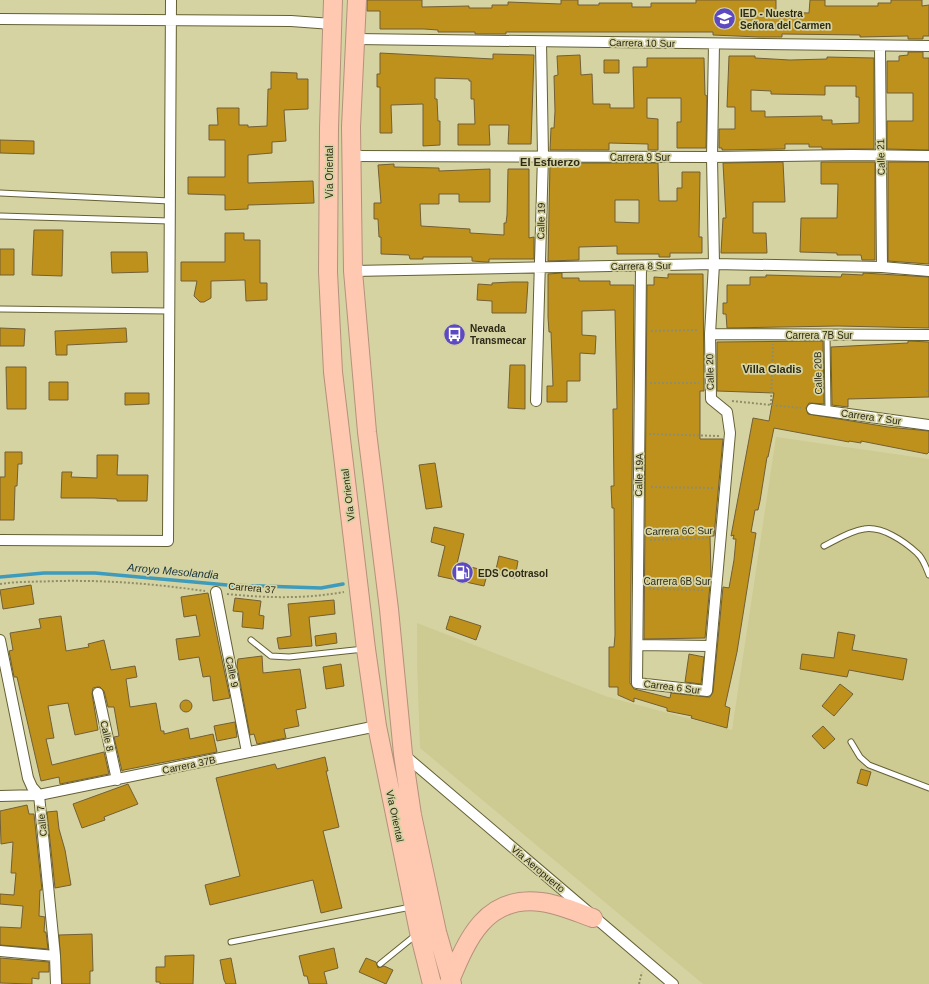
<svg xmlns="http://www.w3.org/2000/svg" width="929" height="984" viewBox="0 0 929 984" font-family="Helvetica,sans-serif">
<rect width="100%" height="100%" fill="#d6d3a3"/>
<path fill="#cdca92" d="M 776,437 L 929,459 L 929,984 L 703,984 L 420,748 L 417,663 L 417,623 L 608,697 L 732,730 Z"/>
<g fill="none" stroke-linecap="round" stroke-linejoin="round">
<path stroke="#3e9bbc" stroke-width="3.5" d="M 0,577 L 44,573 L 95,573 L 227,585 L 321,588 L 343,584"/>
</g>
<path fill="#be911d" stroke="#725f35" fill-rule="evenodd" d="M 367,0 L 422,0 L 422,7 L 469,6 L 469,8 L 492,8 L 492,5 L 508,5 L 508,2 L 561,4 L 561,0 L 578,0 L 578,5 L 599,5 L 599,3 L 632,3 L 632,7 L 651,7 L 651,3 L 696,3 L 696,0 L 776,0 L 776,12 L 809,13 L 810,0 L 825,0 L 825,6 L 878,6 L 878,3 L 891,3 L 891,0 L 922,0 L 922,6 L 929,5 L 929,36 L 923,36 L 923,39 L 908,39 L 908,36 L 860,37 L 860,35 L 782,34 L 782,37 L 759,37 L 713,35 L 713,32 L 506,32 L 506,34 L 475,34 L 475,32 L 438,32 L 438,30 L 424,29 L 380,29 L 380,11 L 367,11 Z
M 908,52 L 923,52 L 923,58 L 929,58 L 929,150 L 887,149 L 887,121 L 913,121 L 913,93 L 887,93 L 887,61 L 899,61 L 899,56 L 908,55 Z
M 380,53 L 493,59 L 493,54 L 534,55 L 531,144 L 508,144 L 509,125 L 489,125 L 490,145 L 458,145 L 458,124 L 475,124 L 474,99 L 471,99 L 471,81 L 469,81 L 469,79 L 435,78 L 435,99 L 437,99 L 438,121 L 440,121 L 440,145 L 423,146 L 423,104 L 391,105 L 392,133 L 380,133 L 380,87 L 377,87 L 377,74 L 380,74 Z
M 580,55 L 581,75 L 592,74 L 593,104 L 610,104 L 610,108 L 634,108 L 633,67 L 647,67 L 647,58 L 704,58 L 705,95 L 707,96 L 706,148 L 677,148 L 677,122 L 681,122 L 681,98 L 647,98 L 647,118 L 658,119 L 658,150 L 648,150 L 648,144 L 609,143 L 609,150 L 550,150 L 551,128 L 554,128 L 555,111 L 554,76 L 558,75 L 557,56 Z
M 729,56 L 755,56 L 755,58 L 790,60 L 827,59 L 827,57 L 874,58 L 874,149 L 822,149 L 822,147 L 809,147 L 809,144 L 785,144 L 785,149 L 722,150 L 722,148 L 719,148 L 719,129 L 735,129 L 735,107 L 727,107 ZM 825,86 L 856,86 L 856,97 L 859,97 L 859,123 L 832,124 L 832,120 L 822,120 L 822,116 L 765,117 L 765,111 L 751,111 L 751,90 L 771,91 L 771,94 L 825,95 Z
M 604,60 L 619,60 L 619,73 L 604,73 Z
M 271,72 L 297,73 L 297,79 L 308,79 L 308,109 L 284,110 L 286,141 L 272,142 L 272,153 L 248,155 L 248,183 L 313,181 L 314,203 L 248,205 L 248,209 L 225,210 L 225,195 L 188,194 L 188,177 L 225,177 L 225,140 L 209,140 L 209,125 L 218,125 L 217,108 L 239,108 L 239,125 L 248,125 L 248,127 L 267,126 L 268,89 L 271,89 Z
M 0,140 L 34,141 L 34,154 L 0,153 Z
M 783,162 L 785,202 L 753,202 L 753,233 L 766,233 L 767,253 L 721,253 L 723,218 L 726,218 L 723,163 Z
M 821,162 L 875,162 L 875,260 L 862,260 L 861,255 L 837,255 L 837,253 L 800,252 L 801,218 L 837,218 L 838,184 L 821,184 Z
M 888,162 L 929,162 L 929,264 L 888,261 Z
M 550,163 L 658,163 L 659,201 L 677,201 L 677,188 L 682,188 L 682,172 L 700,172 L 699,237 L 702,237 L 702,253 L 670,253 L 670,257 L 659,257 L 659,254 L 617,254 L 617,246 L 579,247 L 579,260 L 548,261 ZM 615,200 L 639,200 L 639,223 L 615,222 Z
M 394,164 L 394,167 L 439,168 L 439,171 L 490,169 L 490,202 L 459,202 L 459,194 L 439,194 L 439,204 L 420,204 L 421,226 L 470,229 L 470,233 L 504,235 L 504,223 L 506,223 L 507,215 L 508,169 L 529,169 L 529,238 L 534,237 L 534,259 L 489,259 L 489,262 L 486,262 L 472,261 L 472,257 L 423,257 L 423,259 L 410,259 L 409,255 L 381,254 L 381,237 L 379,237 L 378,219 L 374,219 L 374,203 L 381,203 L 378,165 Z
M 34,230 L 63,230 L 62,276 L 32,275 Z
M 225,233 L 244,233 L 244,240 L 260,240 L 260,283 L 267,283 L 267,300 L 246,301 L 245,280 L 211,281 L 211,298 L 204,302 L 200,302 L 194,296 L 197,281 L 181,281 L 181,262 L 225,262 Z
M 0,249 L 14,249 L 14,275 L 0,275 Z
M 111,252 L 147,252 L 148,272 L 112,273 Z
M 562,273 L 562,278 L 579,278 L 579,281 L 610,281 L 610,285 L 634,285 L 630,683 L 634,689 L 670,698 L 671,693 L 707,697 L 710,697 L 713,692 L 723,587 L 729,588 L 734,560 L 736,539 L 733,539 L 734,535 L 731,536 L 753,418 L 769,421 L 774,393 L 717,391 L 717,342 L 823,341 L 824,404 L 809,403 L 806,408 L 808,414 L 888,427 L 929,431 L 929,452 L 927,454 L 861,441 L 861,443 L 849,441 L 849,442 L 774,428 L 768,457 L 767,457 L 760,501 L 758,510 L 755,510 L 751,532 L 756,533 L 737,652 L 725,706 L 730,708 L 727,728 L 691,718 L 692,716 L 667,711 L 667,708 L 634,698 L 634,702 L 618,695 L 618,687 L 609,687 L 609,647 L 614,647 L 615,635 L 614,508 L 612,508 L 611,486 L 614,486 L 613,409 L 617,409 L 615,310 L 582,311 L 582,335 L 596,336 L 595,354 L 580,353 L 580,381 L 567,381 L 567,402 L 547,402 L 547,386 L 553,386 L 551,332 L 549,332 L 548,317 L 548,274 Z
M 863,273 L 929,277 L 929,328 L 838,326 L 727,328 L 726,314 L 723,314 L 723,303 L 727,303 L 727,285 L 750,285 L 750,277 L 766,277 L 766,275 L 841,277 L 842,274 L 863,275 Z
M 668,274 L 703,274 L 704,391 L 700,391 L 700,439 L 723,439 L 714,536 L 710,536 L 711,574 L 705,638 L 644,639 L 647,285 L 654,285 L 654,277 L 668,278 Z
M 512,282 L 528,282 L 526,313 L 492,313 L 492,301 L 477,300 L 478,284 L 492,285 L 492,283 Z
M 0,328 L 25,329 L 24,346 L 0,346 Z
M 126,328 L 127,342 L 67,345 L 67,355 L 56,355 L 55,331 Z
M 908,341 L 929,342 L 929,397 L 848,399 L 848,407 L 832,405 L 831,347 L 908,343 Z
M 510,365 L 525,365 L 525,409 L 508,408 Z
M 6,367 L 26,367 L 26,409 L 7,409 Z
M 49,382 L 68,382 L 68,400 L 49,400 Z
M 125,393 L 149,393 L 149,404 L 125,405 Z
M 5,452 L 22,452 L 22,464 L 18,464 L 17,486 L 15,486 L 14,520 L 0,520 L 0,477 L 5,477 Z
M 97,455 L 118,455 L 117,475 L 148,475 L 147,501 L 117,501 L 117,499 L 94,498 L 61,498 L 62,472 L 72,472 L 71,477 L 97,478 Z
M 435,463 L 442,507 L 426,509 L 419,465 Z
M 434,527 L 464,534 L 457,564 L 488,571 L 484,586 L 438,576 L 445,546 L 431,542 Z
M 499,556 L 518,561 L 515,578 L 495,574 Z
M 31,585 L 34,604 L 3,609 L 0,590 Z
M 208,593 L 230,698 L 213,701 L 210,676 L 203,677 L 199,657 L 179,660 L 176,639 L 200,636 L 196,615 L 184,617 L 181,597 Z
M 235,598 L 261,601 L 259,615 L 264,616 L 263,629 L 242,627 L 243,612 L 233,611 Z
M 334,600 L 335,614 L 309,617 L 312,646 L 279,649 L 277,638 L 291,636 L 288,604 Z
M 61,616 L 66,651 L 89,647 L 88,644 L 104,640 L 111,670 L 135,666 L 137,677 L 126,679 L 130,707 L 156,703 L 161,731 L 164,731 L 164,734 L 188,728 L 190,739 L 213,734 L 217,752 L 124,770 L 122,771 L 114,737 L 119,736 L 114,707 L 108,707 L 104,691 L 100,687 L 97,687 L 93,688 L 92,694 L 98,730 L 75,735 L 68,703 L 48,706 L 54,738 L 46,739 L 52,765 L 104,752 L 109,774 L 60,784 L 59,777 L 41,781 L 17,677 L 14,677 L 9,651 L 13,650 L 10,633 L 41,628 L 39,619 Z
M 450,616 L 481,626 L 476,640 L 446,629 Z
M 838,632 L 855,635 L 852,650 L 907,659 L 903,680 L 849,670 L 847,677 L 800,669 L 802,654 L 834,658 Z
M 336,633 L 337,643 L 316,646 L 315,636 Z
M 689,654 L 704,657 L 701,684 L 685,682 Z
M 262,656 L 263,673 L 300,669 L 306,708 L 296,710 L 299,726 L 284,729 L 286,738 L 257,744 L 254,734 L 250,735 L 237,666 L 238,659 Z
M 341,664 L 344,686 L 326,689 L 323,667 Z
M 840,684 L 853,694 L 834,716 L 822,706 Z
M180 706a6 6 0 1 1 12 0a6 6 0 1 1-12 0Z
M 235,722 L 237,737 L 217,741 L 214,726 Z
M 823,726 L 835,739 L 824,749 L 812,736 Z
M 325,757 L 328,771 L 326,771 L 339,827 L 323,831 L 342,908 L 321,913 L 313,880 L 210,905 L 205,885 L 240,876 L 216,778 L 275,764 L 277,769 Z
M 861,769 L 871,772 L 867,786 L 857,783 Z
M 128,784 L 138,804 L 104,817 L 105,820 L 82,828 L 73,804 Z
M 27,805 L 29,814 L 34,814 L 42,890 L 40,890 L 39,916 L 45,917 L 44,932 L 46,932 L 48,949 L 0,945 L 0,927 L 21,928 L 23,906 L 0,904 L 0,894 L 14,895 L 16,873 L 11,873 L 13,842 L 1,844 L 0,811 Z
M 57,811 L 59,829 L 65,850 L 71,885 L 55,888 L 47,812 Z
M 92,934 L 93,971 L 90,971 L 90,984 L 62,984 L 59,935 Z
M 334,948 L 338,968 L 324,972 L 327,984 L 309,984 L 307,976 L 304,976 L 299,956 Z
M 194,955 L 193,984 L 160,984 L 160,982 L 156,982 L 156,967 L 165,967 L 165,956 Z
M 0,958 L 49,962 L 49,972 L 39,972 L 39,979 L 32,978 L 32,984 L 0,983 Z
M 231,958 L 236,984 L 226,984 L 224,980 L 220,960 Z
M 366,958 L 376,962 L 378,968 L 384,966 L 393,970 L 386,984 L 359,972 Z"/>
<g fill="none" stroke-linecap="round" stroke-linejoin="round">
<defs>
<path id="lane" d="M 0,193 L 170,201
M 0,216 L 170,221
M 0,309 L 169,311
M 827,335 L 828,411
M 824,546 C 836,540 850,531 864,529 C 882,526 904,541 917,553 C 923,558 926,567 929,575
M 251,640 L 271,656 L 289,657 L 364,649
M 851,742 L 860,757 L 869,765 L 929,788
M 231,942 L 411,907
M 380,964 L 417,934"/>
<path id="street" d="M 0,19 L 291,21 L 332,24
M 355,39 L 929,46
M 880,47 L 882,267
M 351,156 L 712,157 L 852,155 L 929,156
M 641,266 L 637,683 L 707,691 L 730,433 L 727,412 L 711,399 L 710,334 L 714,264 L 712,157 L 714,44
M 353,271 L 714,264 L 882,267 L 929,271
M 710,334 L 929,335
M 536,401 L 543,156 L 541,42
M 812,409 L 929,425
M 0,540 L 168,541 L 171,0
M 216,592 L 247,752
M 0,640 L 28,778 L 32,787 L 39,795 L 55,956 L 56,984
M 638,645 L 711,646
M 98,693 L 117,780
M 403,754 L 673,984
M 0,796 L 39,795 L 377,726
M 0,951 L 55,956"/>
<path id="highway" d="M 333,0 L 329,128 L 328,272 L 333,372 L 366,649 L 377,726 L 419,932 L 432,984
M 357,0 L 351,127 L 353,271 L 367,432 L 389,609 L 403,754 L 412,815 L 437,932 L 452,984
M 449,983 C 467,940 485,895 541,902 C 559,904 576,912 593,918"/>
</defs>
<use href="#lane" stroke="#646034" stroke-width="7"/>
<use href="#street" stroke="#646034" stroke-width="12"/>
<use href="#highway" stroke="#b4917b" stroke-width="20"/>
<path stroke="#908d69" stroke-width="2" stroke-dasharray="2 2" stroke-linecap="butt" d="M 651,331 L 699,330
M 650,383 L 699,383
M 926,391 L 929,391
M 732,401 L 801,408
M 771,405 L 773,344
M 649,434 L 719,436
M 651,487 L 714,488
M 650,540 L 709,538
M 0,584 C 19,581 38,582 58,581 C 108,580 156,584 205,591
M 649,589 L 705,590
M 227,594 C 266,598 305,599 344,592
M 639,984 L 642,972"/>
<use href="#lane" stroke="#fff" stroke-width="5"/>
<use href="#street" stroke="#fff" stroke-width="10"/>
<use href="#highway" stroke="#fec8b1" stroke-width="18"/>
</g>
<defs>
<symbol id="school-disc" viewBox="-11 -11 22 22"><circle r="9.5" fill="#5d4ac3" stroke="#d6d3a3"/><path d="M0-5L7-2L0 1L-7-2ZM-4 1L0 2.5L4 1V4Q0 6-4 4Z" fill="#fff"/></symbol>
<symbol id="bus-disc" viewBox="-11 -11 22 22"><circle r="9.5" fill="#5d4ac3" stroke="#d6d3a3"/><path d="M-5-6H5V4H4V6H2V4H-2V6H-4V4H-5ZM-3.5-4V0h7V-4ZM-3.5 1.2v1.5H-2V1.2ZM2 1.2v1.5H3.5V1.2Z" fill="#fff"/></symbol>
<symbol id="fuel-disc" viewBox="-11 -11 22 22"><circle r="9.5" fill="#5d4ac3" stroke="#d6d3a3"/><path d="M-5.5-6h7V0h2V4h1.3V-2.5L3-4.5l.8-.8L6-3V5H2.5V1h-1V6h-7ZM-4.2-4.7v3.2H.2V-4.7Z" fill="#fff"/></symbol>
</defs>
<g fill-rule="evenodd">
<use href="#school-disc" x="712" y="6" width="25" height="25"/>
<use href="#bus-disc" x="442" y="322" width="25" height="25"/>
<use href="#fuel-disc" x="450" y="560" width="25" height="25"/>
</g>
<g text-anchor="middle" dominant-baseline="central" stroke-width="3.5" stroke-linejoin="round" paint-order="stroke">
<g font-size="10" font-weight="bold" fill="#2c2a17" stroke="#d6d3a3" text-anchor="start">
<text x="740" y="13">IED - Nuestra<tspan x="740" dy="12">Señora del Carmen</tspan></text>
<text x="470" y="328">Nevada<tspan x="470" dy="12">Transmecar</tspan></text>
<text x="478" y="573">EDS Cootrasol</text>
</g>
<g font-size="10" fill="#2c2a17" stroke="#d6d3a3">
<text transform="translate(642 43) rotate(1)">Carrera 10 Sur</text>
<text x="640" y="157">Carrera 9 Sur</text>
<text transform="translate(881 157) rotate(-91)">Calle 21</text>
<text transform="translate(329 172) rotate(-90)">Vía Oriental</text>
<text transform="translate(541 221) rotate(-89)">Calle 19</text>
<text transform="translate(641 266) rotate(-1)">Carrera 8 Sur</text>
<text x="819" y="335">Carrera 7B Sur</text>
<text transform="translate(710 372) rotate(-91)">Calle 20</text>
<text transform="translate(818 373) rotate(-91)">Calle 20B</text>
<text transform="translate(871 417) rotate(8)">Carrera 7 Sur</text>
<text transform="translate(639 475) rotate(-89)">Calle 19A</text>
<text transform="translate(348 495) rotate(-97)">Vía Oriental</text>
<text transform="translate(679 531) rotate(-1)">Carrera 6C Sur</text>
<text x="677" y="581">Carrera 6B Sur</text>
<text transform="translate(252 588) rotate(5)">Carrera 37</text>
<text transform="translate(232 672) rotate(79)">Calle 9</text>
<text transform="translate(672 687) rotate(7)">Carrea 6 Sur</text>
<text transform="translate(107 736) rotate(78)">Calle 8</text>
<text transform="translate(189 765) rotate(-12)">Carrera 37B</text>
<text transform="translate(395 816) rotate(78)">Vía Oriental</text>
<text transform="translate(42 821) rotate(-96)">Calle 7</text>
<text transform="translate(538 869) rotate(40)">Vía Aeropuerto</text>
</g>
<g font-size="11" font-weight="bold" fill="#2c2a17" stroke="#d6d3a3">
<text x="550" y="162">El Esfuerzo</text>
<text x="772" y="369">Villa Gladis</text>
</g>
<g font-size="11" font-style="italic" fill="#15313c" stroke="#d6d3a3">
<text transform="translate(173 571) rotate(5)">Arroyo Mesolandia</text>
</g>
</g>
</svg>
